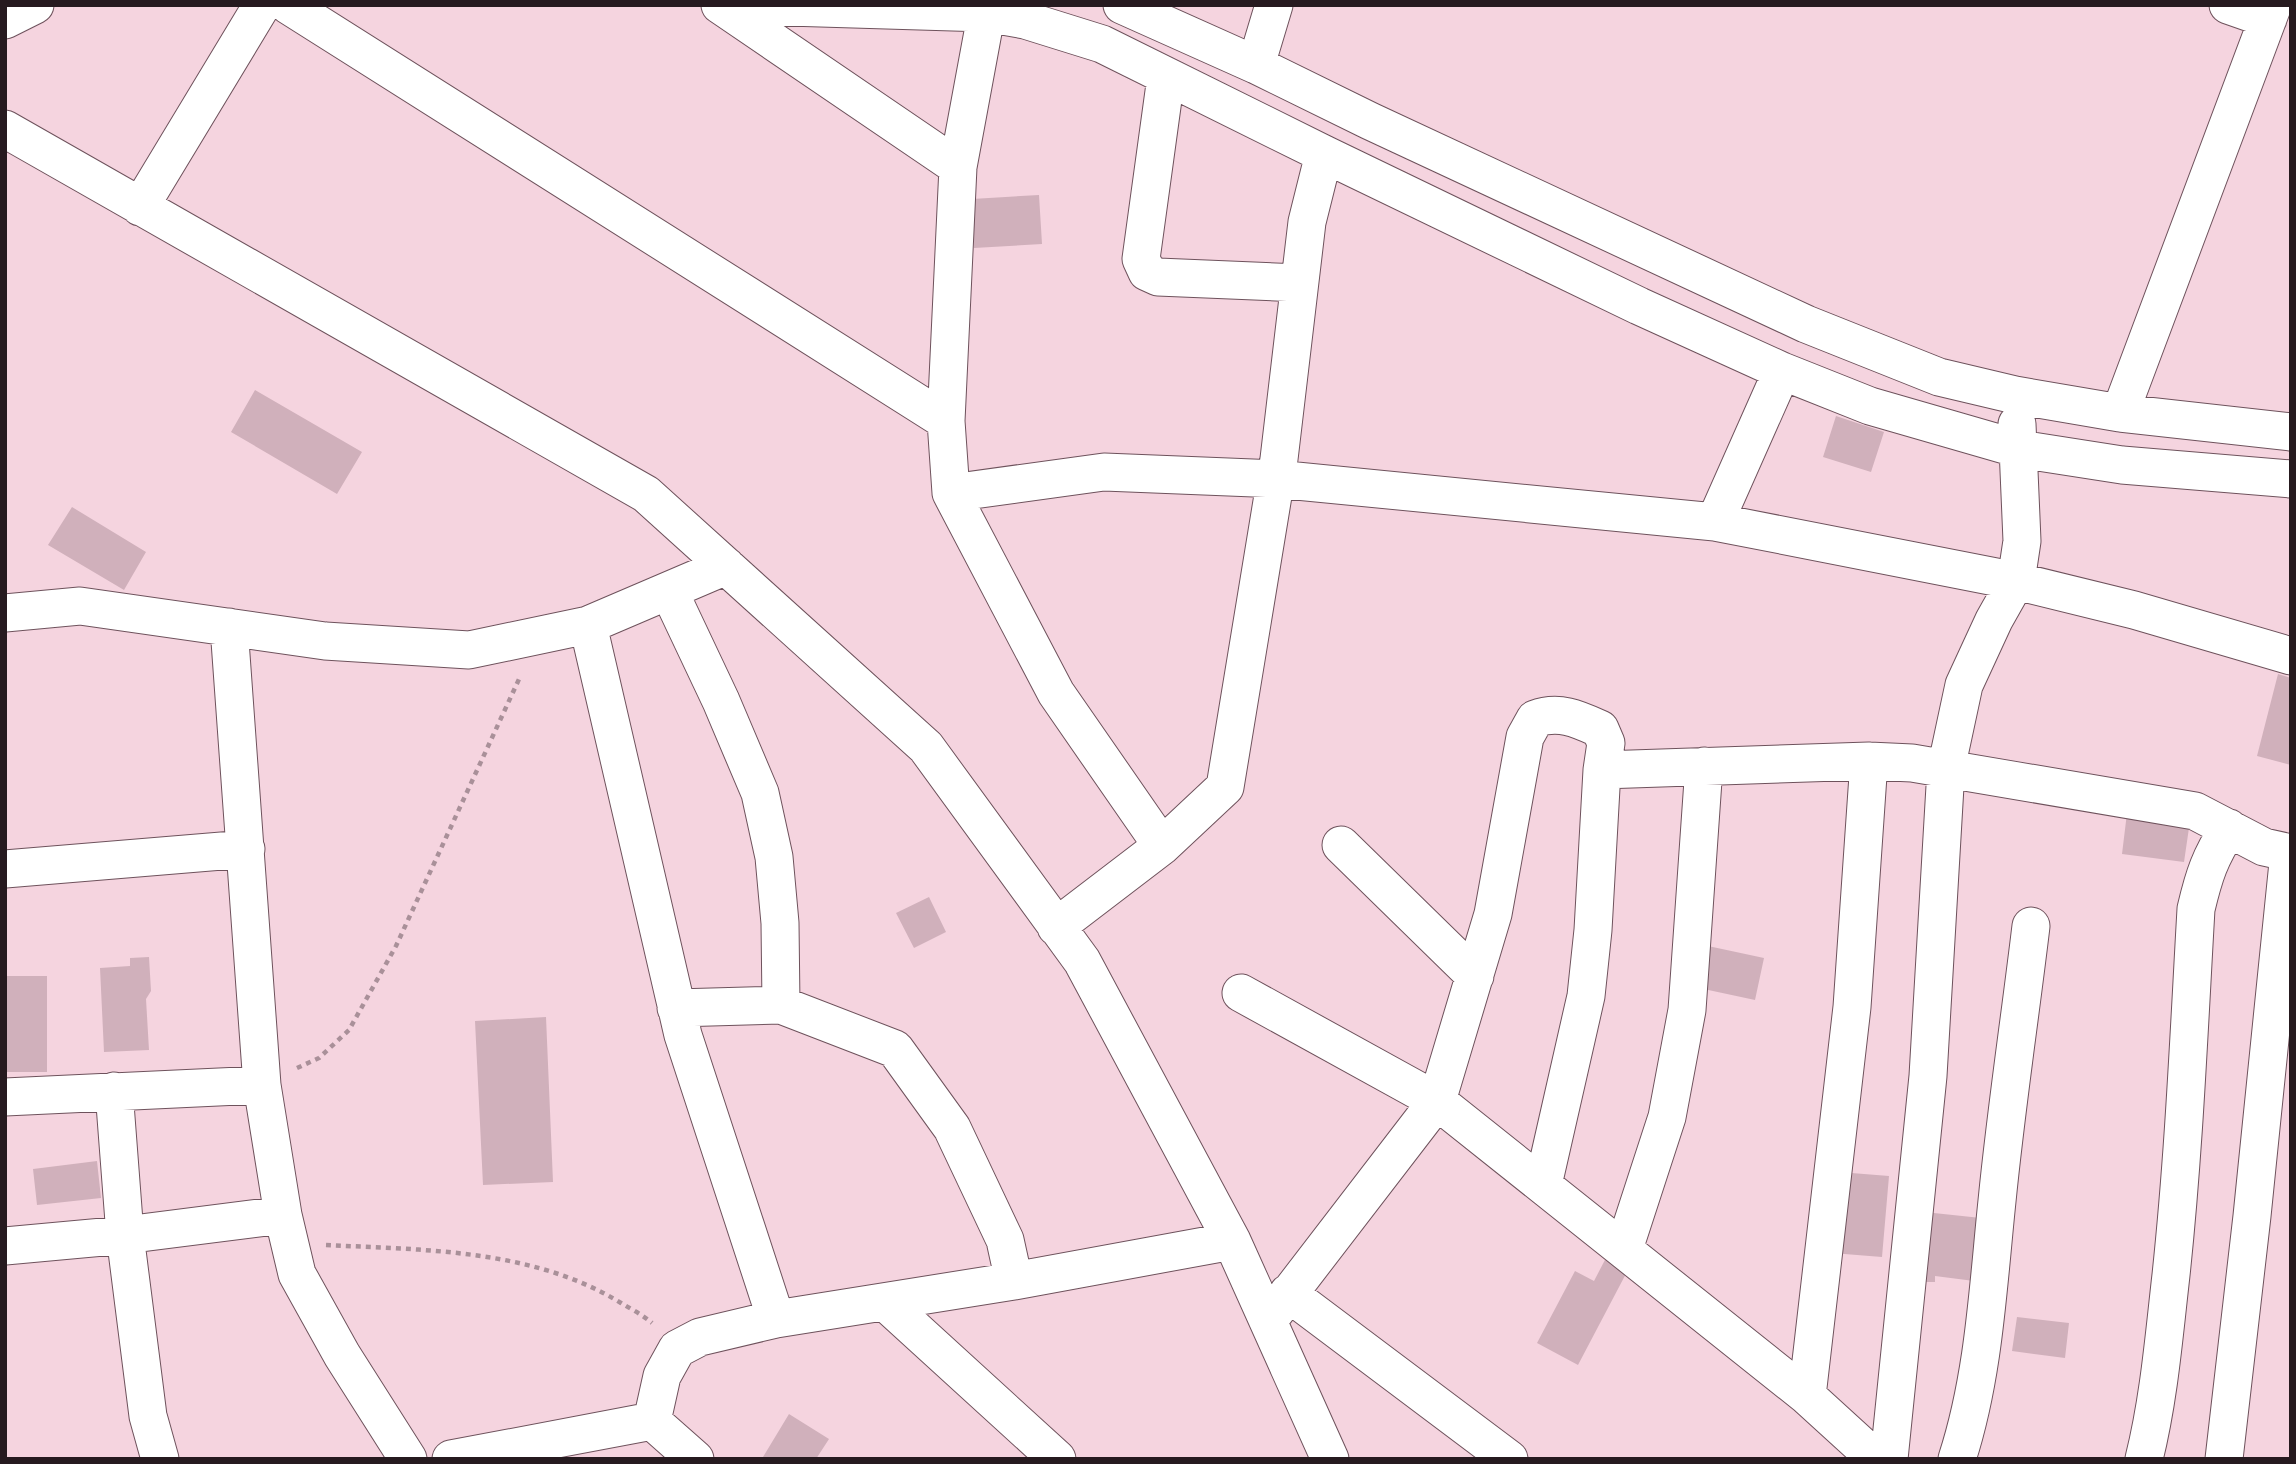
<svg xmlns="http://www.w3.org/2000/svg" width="2296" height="1464" viewBox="0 0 2296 1464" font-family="'PT Sans Narrow',sans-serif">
<rect width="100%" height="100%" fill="#f5d4df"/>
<path fill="#d0b0bb" d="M 1039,195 L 1042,244 L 974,248 L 972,199 Z
M 255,390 L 362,452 L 337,494 L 231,432 Z
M 1836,416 L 1884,432 L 1871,472 L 1823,457 Z
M 72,507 L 146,552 L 124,590 L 48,545 Z
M 2278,674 L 2291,678 L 2291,765 L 2257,756 Z
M 2127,813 L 2190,821 L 2184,862 L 2122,854 Z
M 929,897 L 946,932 L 914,948 L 896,913 Z
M 1708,946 L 1764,958 L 1755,1000 L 1699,988 Z
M 149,957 L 151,991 L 146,999 L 149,1050 L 104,1052 L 100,968 L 130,966 L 130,958 Z
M 5,976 L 47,976 L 47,1072 L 5,1072 Z
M 546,1017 L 553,1182 L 483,1185 L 475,1021 Z
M 97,1161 L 101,1198 L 37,1205 L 33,1169 Z
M 1839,1172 L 1889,1176 L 1882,1257 L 1832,1253 Z
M 1915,1211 L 1981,1218 L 1974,1281 L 1935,1276 L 1935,1282 L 1926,1282 L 1928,1266 L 1910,1264 Z
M 1607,1256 L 1629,1268 L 1578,1365 L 1537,1343 L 1575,1271 L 1594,1281 Z
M 2017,1317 L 2069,1323 L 2065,1358 L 2012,1351 Z
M 789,1414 L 829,1439 L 816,1459 L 766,1459 L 763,1457 Z"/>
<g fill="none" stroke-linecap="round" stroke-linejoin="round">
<defs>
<path id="minor" d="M 288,5 L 946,421
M 720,5 L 958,167
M 724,5 L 986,13 L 1025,20 L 1102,44 L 1324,154 L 1639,306 L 1782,371 L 1870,406 L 2019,449 L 2122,465 L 2291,479
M 988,5 L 958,167 L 946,421 L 951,493 L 1056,693 L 1162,846 L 1225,787 L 1279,459 L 1307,222 L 1324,154
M 1122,5 L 1256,65 L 1370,121 L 1806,324 L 1939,377 L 2015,395 L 2120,413 L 2291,432
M 2228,5 L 2268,19
M 5,20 L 35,5
M 1256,65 L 1274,5
M 1166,77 L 1141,259 L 1147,272 L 1158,277 L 1299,283
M 5,129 L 646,494 L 926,747 L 1082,961 L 1232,1241 L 1330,1459
M 140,207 L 262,5
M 2120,413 L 2273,5
M 951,493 L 1104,472 L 1276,479 L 1715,522 L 2016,581 L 2134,610 L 2291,656
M 1715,522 L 1782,371
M 669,591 L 721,701 L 760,793 L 774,857 L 780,923 L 781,1005
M 5,613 L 80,606 L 325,641 L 469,650 L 588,625 L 726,566
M 588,625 L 683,1035 L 776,1319
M 229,627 L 262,1085 L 283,1215 L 297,1274 L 342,1355 L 408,1459
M 1602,770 L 1869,761 L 1912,763 L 2195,811 L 2264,847 L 2291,853
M 1341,845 L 1475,976
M 5,869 L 246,849
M 1056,927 L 1162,846
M 1241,993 L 1437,1101 L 1493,914 L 1525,737 L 1535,719 C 1559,710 1578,719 1600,729 L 1606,743 L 1602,770 L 1593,930 L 1586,996 L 1543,1185
M 676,1008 L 781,1005 L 895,1049 L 952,1128 L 1005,1240 L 1014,1281
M 114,1091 L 125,1235 L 148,1416 L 160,1459
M 5,1097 L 262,1085
M 5,1246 L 125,1235 L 283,1215
M 1624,1249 L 1667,1117 L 1687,1010 L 1704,766
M 1288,1293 L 1509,1459
M 885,1302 L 1057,1459
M 1268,1321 L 1437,1101 L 1807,1396 L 1876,1459
M 1807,1396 L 1852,1007 L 1869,761
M 652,1421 L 662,1376 L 677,1349 L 700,1337 L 776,1319 L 1014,1281 L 1232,1241
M 451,1459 L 652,1421 L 695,1459
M 1889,1459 L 1928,1076 L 1946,769 L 1964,685 L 1994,620 L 2016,581 L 2022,541 L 2017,424
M 1957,1459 C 1984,1376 1988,1287 1997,1201 C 2006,1109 2020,1018 2031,926
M 2144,1459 C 2159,1399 2164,1336 2171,1275 C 2184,1153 2189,1031 2196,909 C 2204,875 2210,857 2229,828
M 2224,1459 L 2252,1216 L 2289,853"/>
</defs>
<use href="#minor" stroke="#6e525c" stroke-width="39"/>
<path stroke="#a99099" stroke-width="4.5" stroke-dasharray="5 5" stroke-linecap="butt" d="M 297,1068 L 319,1058 L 349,1030 L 396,946 L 520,677
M 326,1245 C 426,1250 533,1249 621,1303 C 631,1309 643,1315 652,1323"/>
<use href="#minor" stroke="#fff" stroke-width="37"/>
</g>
<rect width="2296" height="1464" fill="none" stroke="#261a1f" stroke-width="14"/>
</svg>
